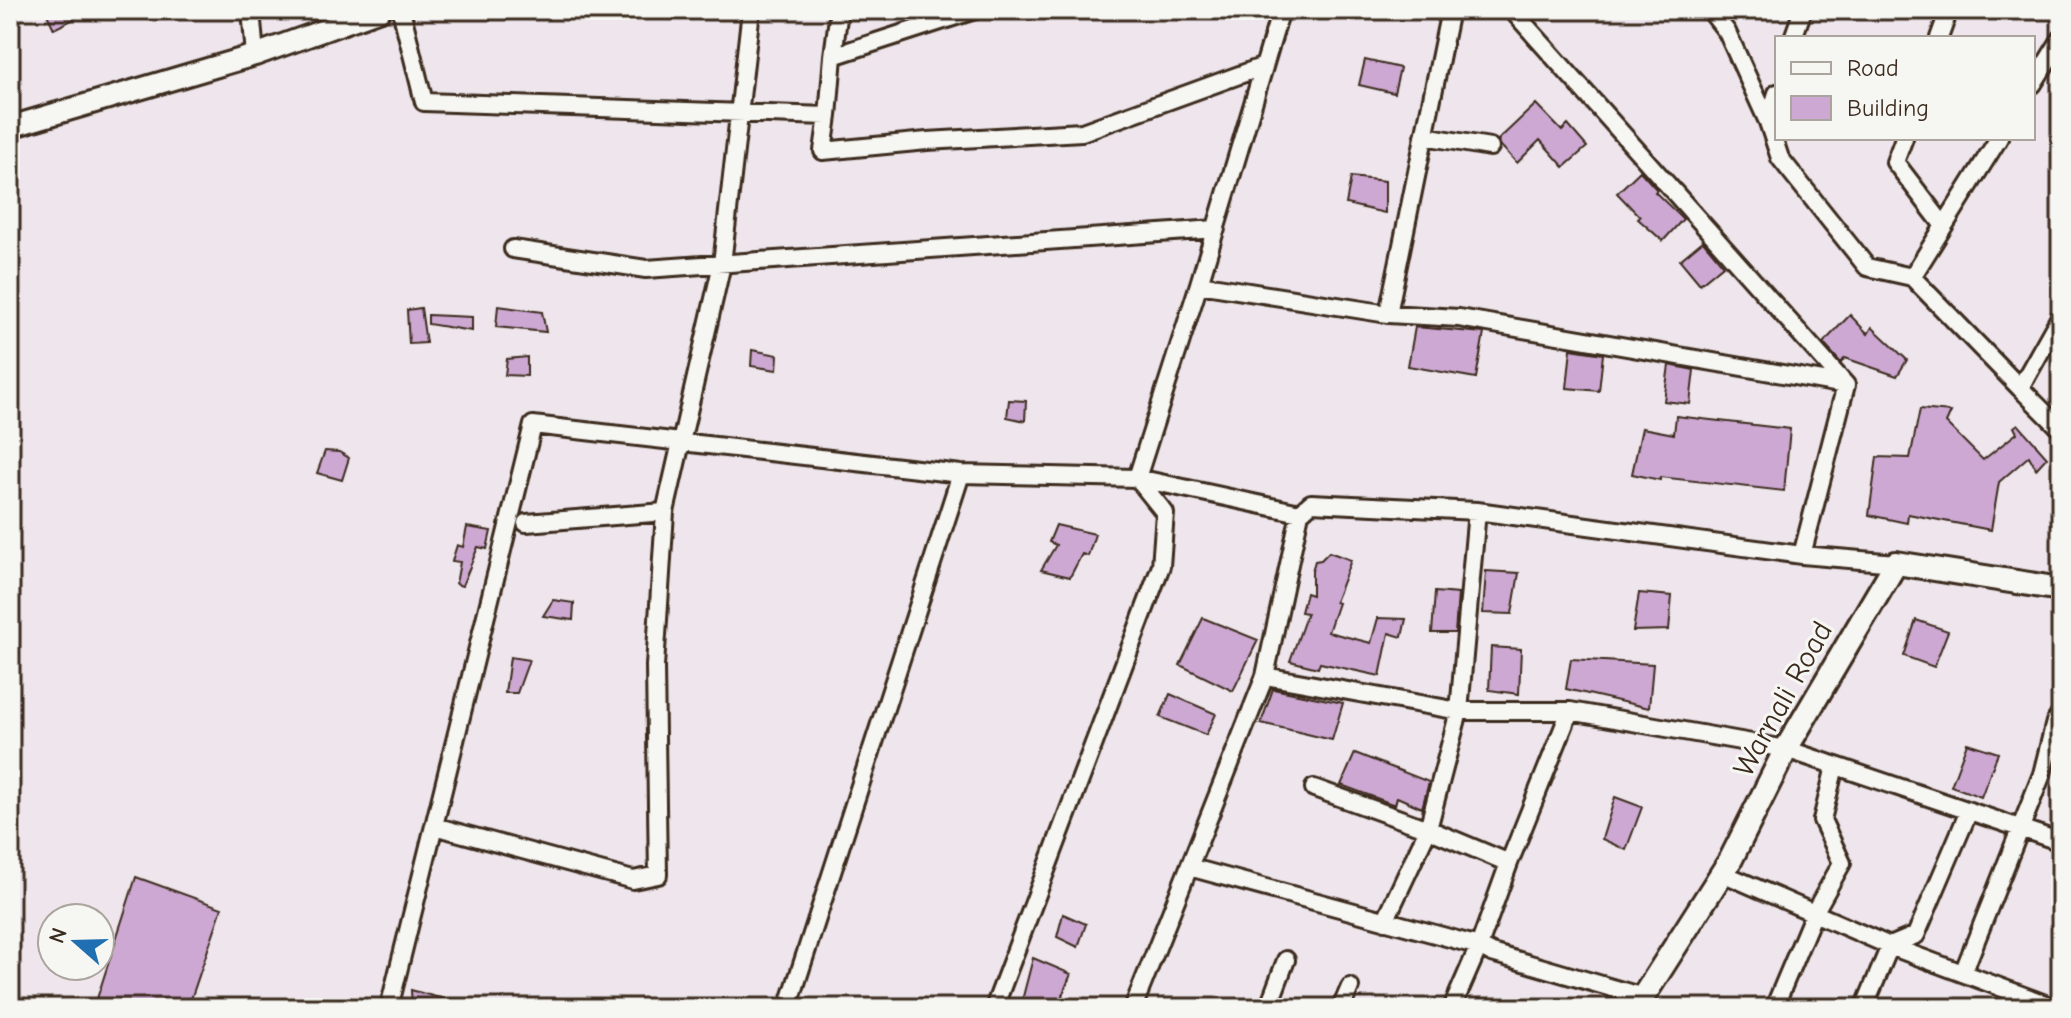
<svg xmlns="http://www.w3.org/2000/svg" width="2071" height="1018" viewBox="0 0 2071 1018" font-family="'Comic Neue',sans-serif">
<rect width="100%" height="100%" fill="#eee6ec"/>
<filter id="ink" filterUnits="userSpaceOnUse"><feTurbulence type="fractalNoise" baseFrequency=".0125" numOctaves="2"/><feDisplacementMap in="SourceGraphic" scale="16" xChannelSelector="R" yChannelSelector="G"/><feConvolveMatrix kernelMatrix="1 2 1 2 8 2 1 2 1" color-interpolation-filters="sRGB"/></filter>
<g filter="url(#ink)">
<path fill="#cda8d2" stroke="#3b2a1e" stroke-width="2" d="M 45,10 L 92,10 L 54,29 Z
M 1365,60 L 1400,68 L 1394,93 L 1359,85 Z
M 1536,104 L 1562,131 L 1568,125 L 1587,147 L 1564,167 L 1540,140 L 1517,163 L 1501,146 L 1498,140 Z
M 1640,171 L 1657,190 L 1655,192 L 1683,219 L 1663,241 L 1638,219 L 1640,217 L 1617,193 Z
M 1351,177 L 1385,181 L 1385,213 L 1346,204 Z
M 1703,241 L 1723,265 L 1700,284 L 1680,260 Z
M 498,306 L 542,312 L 546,332 L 496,327 Z
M 421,308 L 426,343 L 409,344 L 407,310 Z
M 428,315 L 472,317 L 472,331 L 428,324 Z
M 1850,315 L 1868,334 L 1872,327 L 1907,360 L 1897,376 L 1845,358 L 1841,363 L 1823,343 Z
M 1415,327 L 1484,333 L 1476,378 L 1408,366 Z
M 1571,349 L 1603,354 L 1599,391 L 1567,388 Z
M 752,350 L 778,355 L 777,370 L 751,366 Z
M 527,357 L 527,376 L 505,375 L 507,359 Z
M 1669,365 L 1694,370 L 1690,404 L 1664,401 Z
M 1009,400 L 1026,401 L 1025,421 L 1007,417 Z
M 1920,409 L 1951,412 L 1946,423 L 1983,460 L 2017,433 L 2014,427 L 2018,424 L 2047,457 L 2036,469 L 2029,456 L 1999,482 L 1991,530 L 1908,514 L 1907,523 L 1869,515 L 1877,457 L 1910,458 Z
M 1676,416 L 1790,429 L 1784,491 L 1660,477 L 1660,480 L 1632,474 L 1642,428 L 1674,434 Z
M 325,451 L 339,452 L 349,458 L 342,480 L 317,473 Z
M 1056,525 L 1095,534 L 1088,556 L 1082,554 L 1070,577 L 1041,570 L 1056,545 L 1049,542 Z
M 467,527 L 491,531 L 487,549 L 478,547 L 462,586 L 456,584 L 460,562 L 452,561 L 457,545 L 463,547 Z
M 1329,552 L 1351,560 L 1335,602 L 1338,603 L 1328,632 L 1371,643 L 1378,618 L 1406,619 L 1402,637 L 1389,633 L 1380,676 L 1320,663 L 1318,668 L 1290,661 L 1307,613 L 1301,612 L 1306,593 L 1312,595 L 1312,571 L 1315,561 L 1321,560 Z
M 1486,571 L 1519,573 L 1512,614 L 1483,613 Z
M 1435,592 L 1458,594 L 1455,633 L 1432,633 Z
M 1639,593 L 1672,596 L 1669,630 L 1633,631 Z
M 553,600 L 574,603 L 573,620 L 543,616 Z
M 1203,618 L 1258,640 L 1233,691 L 1180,665 Z
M 1916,620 L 1948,631 L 1934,667 L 1904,656 Z
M 1491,647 L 1521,649 L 1519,694 L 1489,690 Z
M 510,657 L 529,660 L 517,693 L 505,693 Z
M 1571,659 L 1653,664 L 1649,708 L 1566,689 Z
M 1273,689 L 1343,703 L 1332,740 L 1261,723 Z
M 1170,694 L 1216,714 L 1206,735 L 1160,717 Z
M 1967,743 L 1998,753 L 1981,797 L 1951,786 Z
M 1355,753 L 1429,782 L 1422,808 L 1397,797 L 1395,805 L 1341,785 Z
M 1615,797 L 1642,807 L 1626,850 L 1602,839 Z
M 136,877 L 222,908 L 188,1008 L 94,1008 Z
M 1063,914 L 1086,924 L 1078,947 L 1057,937 Z
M 1033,958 L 1071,974 L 1057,1008 L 1020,1008 Z
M 411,990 L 461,1004 L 461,1008 L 412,1008 Z"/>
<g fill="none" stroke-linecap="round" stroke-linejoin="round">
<defs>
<path id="minor" d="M 251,10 L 255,55
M 401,10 L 424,102 L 828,116 L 823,151 L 927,141 L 1082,132 L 1264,66
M 839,10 L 833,56 L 975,10
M 1512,10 L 1846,385
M 1710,10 L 1727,32 L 1768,122
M 1793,38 L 1803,10
M 1939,38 L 1949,10
M 2033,84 L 2061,39
M 1777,93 L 1768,122 L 1780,158 L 1867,267 L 1912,277
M 828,116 L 833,56
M 1424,136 L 1490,147
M 1904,138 L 1895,162 L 1944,226
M 1999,138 L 1912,277 L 2020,388
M 513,249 L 646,269 L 1216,229
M 1199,284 L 1388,314 L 1459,318 L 1846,385 L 1802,555
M 1388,314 L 1450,10
M 2061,315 L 2020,388 L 2061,429
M 1477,511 L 1459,711 L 1428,829 L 1509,863
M 526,523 L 665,512 L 722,264 L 751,10
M 1265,676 L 1459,711 L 1570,711 L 1786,749 L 2061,842
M 1570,711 L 1509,863 L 1479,946 L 1492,953 L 1643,997
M 1314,788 L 1428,829 L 1385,921
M 434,826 L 633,880 L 658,875 L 655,666 L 665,512
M 1189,867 L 1479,946 L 1452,1008
M 1722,873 L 1890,946 L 2056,1008
M 1963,973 L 2042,774 L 2055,722 L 2061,713
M 389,1008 L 533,425 L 961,474 L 1137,478 L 1300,513 L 1311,503 L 1477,511 L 1802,555 L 1896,563
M 788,1008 L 961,474
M 994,1008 L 1161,566 L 1165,513 L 1137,478 L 1199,284 L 1281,10
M 1133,1008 L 1265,676 L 1300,513
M 1268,1008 L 1286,960
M 1341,1008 L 1350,987
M 1774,1008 L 1814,913 L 1842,863 L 1822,820 L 1835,766
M 1864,1008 L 1890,946 L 1916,935 L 1969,811"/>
<path id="tertiary" d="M 10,127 L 255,55 L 380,10"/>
<path id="secondary" d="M 1636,1008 L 1731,859 L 1786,749 L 1896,563 L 2061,589"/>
</defs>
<use href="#minor" stroke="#3b2a1e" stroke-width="22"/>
<use href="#tertiary" stroke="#3b2a1e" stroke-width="26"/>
<use href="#secondary" stroke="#3b2a1e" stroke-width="28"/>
<use href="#minor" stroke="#f6f6f2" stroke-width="16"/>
<use href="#tertiary" stroke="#f6f6f2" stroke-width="20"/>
<use href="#secondary" stroke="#f6f6f2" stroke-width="22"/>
</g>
</g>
<g text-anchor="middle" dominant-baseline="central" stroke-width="6" stroke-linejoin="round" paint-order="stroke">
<g font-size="30" fill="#3b2a1e" stroke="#f6f6f2">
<text transform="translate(1783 699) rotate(-61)">Warnali Road</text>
</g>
</g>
<rect width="2071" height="1018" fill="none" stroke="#f6f6f2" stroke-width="40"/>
<rect x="20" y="20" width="2031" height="978" fill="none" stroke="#3b2a1e" stroke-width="3" filter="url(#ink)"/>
<rect x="1775" y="36" width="260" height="104" fill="#f6f6f2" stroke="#aba49d" stroke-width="2"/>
<rect x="1791" y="62" width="40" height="12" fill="#f6f6f2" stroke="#aba49d" stroke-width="2"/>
<text x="1847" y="76" font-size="24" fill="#3b2a1e">Road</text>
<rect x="1791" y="96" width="40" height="24" fill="#cda8d2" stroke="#aba49d" stroke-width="2"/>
<text x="1847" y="116" font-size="24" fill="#3b2a1e">Building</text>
<g transform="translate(76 942) rotate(290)"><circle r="38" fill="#f6f6f2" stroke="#aba49d" stroke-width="2"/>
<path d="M0-6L14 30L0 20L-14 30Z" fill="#1f6fb2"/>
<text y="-12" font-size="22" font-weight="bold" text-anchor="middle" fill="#3b2a1e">N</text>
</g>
</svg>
